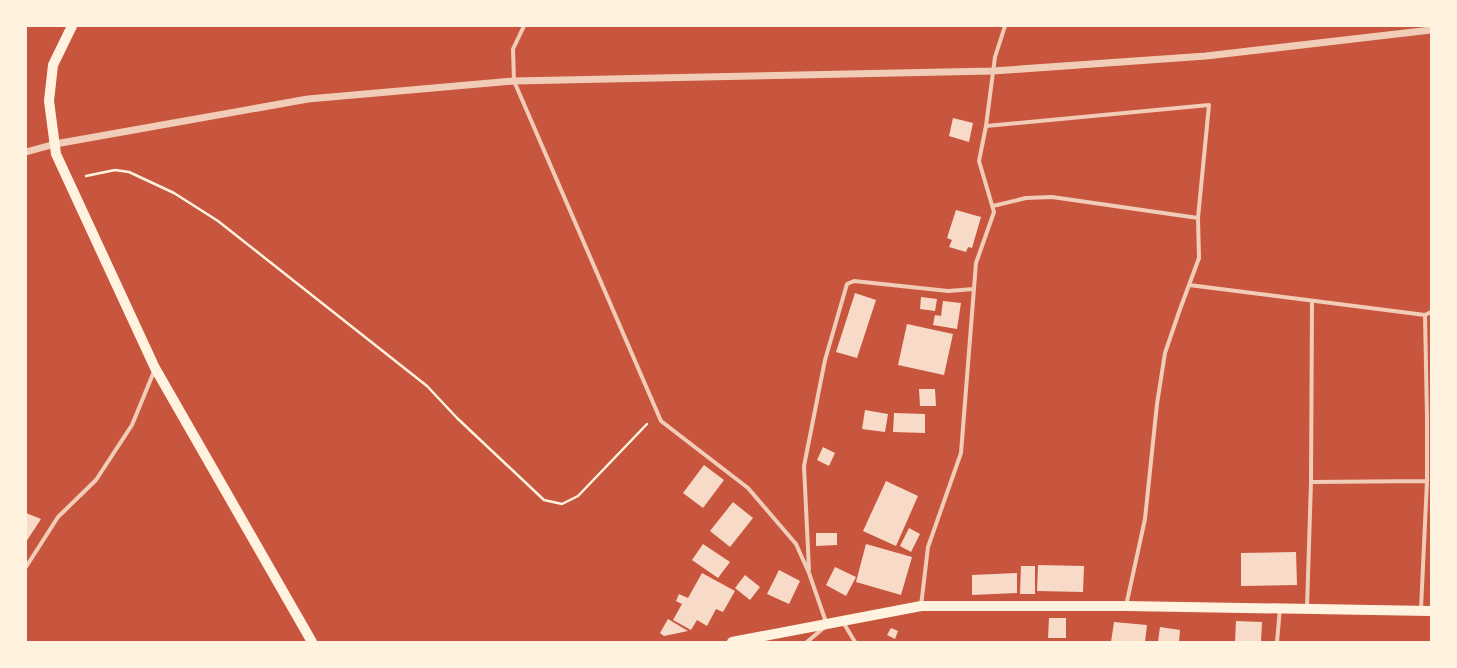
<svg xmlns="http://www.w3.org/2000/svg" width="1457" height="668" viewBox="0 0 1457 668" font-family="'PT Serif',serif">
<rect width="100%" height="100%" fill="#c8553d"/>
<path fill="#f7dbc8" d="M 953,118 L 973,123 L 969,142 L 949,136 Z
M 956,210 L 981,217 L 972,248 L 968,247 L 966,252 L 949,247 L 952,240 L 947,238 Z
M 855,293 L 876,300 L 857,358 L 836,352 Z
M 921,297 L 937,299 L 935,311 L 920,309 Z
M 943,301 L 961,303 L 957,329 L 933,325 L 935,315 L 941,316 Z
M 907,324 L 953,334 L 944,375 L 898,365 Z
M 919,389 L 935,389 L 936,406 L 920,406 Z
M 865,410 L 888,414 L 885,432 L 862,429 Z
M 894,413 L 925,414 L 925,433 L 893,432 Z
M 823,447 L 835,453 L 829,466 L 817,460 Z
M 704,465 L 724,480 L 703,508 L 683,493 Z
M 886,481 L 918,496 L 896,546 L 863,531 Z
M 733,502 L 753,518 L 730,547 L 710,531 Z
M 26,513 L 41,519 L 26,542 Z
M 909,528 L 920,534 L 911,552 L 900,546 Z
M 816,533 L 837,533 L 837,545 L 816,546 Z
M 703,544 L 730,562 L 718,578 L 692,560 Z
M 866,544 L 912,557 L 901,595 L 856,582 Z
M 1296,552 L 1297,585 L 1241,586 L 1241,553 Z
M 1038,565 L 1084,566 L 1083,592 L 1037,591 Z
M 1021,566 L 1035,566 L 1035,594 L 1020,594 Z
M 835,567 L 856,577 L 846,596 L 826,585 Z
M 779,570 L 800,581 L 789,604 L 767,594 Z
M 702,573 L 735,591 L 723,612 L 716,609 L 707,626 L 697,620 L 691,630 L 673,620 L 682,604 L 676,601 L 679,594 L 688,598 Z
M 1017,573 L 1017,593 L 972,595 L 972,575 Z
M 745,575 L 760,587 L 750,600 L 735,588 Z
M 1049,618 L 1066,618 L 1066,638 L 1048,638 Z
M 668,619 L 688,631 L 664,636 L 660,633 Z
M 1236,621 L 1262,622 L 1261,642 L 1235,642 Z
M 1114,622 L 1147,625 L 1145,642 L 1111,642 Z
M 1160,627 L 1180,630 L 1179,642 L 1158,642 Z
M 891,628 L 898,631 L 895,639 L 887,635 Z"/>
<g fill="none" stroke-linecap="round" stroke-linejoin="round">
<path stroke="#fff3e0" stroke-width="2.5" d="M 86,176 L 115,170 L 129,172 L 174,193 L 218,221 L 427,386 L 457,418 L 544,500 L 562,504 L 578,496 L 647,424"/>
<path stroke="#f1ccb7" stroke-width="4" d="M 524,26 L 513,49 L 514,81 L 661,421 L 748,488 L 796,544 L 809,573 L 827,625 L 807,642
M 986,126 L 1209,105 L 1198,218 L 1199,258 L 1179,312 L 1165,353 L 1157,404 L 1145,519 L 1126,606
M 993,206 L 1026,198 L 1052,197 L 1198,218
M 1189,285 L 1425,315
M 1311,482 L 1427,481
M 26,567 L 58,517 L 96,480 L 132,425 L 155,369
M 809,570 L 804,466 L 825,360 L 847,284 L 854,281 L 948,291 L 974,289
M 921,606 L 928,547 L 961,453 L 976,263 L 994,212 L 979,161 L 986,126 L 995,57 L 1005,26
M 1307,608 L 1311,482 L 1312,301
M 1421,609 L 1427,481 L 1427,418 L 1425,315 L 1431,312
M 843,622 L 855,642
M 1277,642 L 1280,608"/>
<path stroke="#f1ccb7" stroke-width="7" d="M 26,152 L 55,144 L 308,99 L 514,81 L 993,71 L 1206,56 L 1431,30"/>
<path stroke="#fff3e0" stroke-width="10" d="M 72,26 L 53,65 L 49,101 L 56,154 L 155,368 L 312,642
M 732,642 L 921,606 L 1126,606 L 1431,611"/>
</g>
<rect width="1457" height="668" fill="none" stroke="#fff3e0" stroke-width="54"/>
</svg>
